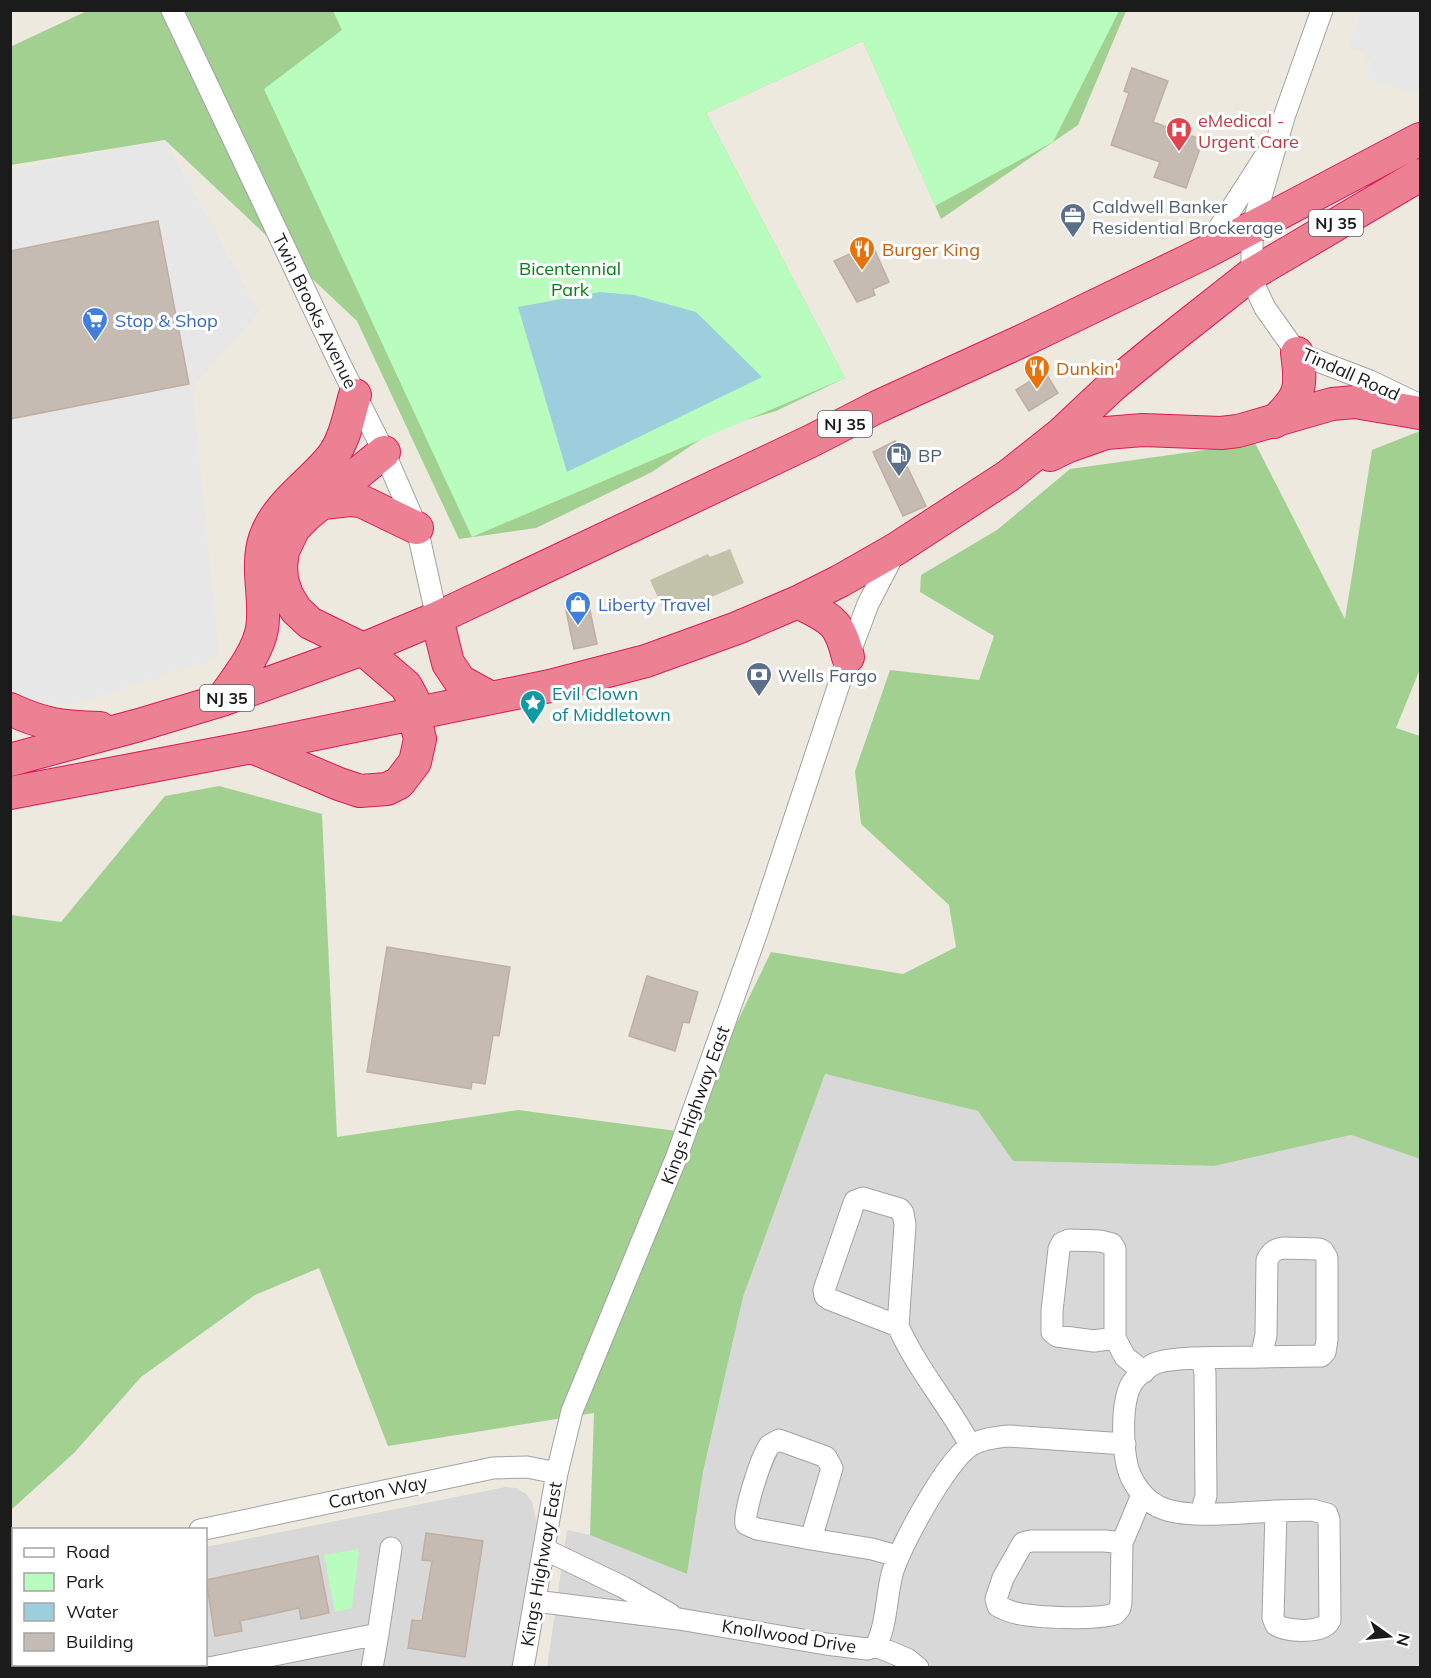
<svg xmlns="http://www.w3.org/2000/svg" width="1431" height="1678" viewBox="0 0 1431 1678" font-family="Mulish,sans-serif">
<rect width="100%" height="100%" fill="#ede9df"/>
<path fill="#d9d8d8" d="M 825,1074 L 978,1111 L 1013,1161 L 1214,1166 L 1351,1135 L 1420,1159 L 1420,1667 L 547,1668 L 567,1530 L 590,1535 L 687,1574 L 703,1472 L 743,1297 Z
M 506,1487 L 516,1488 L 526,1494 L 532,1502 L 537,1524 L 515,1667 L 11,1667 L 10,1587 L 13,1586 L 14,1664 L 206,1664 L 206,1547 Z"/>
<path fill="#c2c2ab" d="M 730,549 L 744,583 L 702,601 L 700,598 L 665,613 L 650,580 L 708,554 L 710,557 Z"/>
<path fill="#a2d091" d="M 89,10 L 1126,11 L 1078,125 L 941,219 L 863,41 L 706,113 L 845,378 L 776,411 L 716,429 L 652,472 L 536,528 L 459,539 L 357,321 L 165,140 L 11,165 L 10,47 Z
M 1420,431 L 1420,669 L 1396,728 L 1420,736 L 1420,1159 L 1351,1135 L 1214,1166 L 1013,1161 L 978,1111 L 825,1074 L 743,1297 L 703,1472 L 687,1574 L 590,1535 L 594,1413 L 388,1446 L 319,1268 L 255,1295 L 141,1377 L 74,1453 L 11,1510 L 11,915 L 61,922 L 165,796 L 219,786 L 322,814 L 337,1137 L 518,1110 L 684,1132 L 771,952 L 903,974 L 956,947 L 949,905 L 861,824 L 855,771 L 890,670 L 979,680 L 994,636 L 920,592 L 921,575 L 997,530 L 1070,469 L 1255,443 L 1345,619 L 1372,450 Z"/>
<path fill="#b8fcbe" d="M 333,11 L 1119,11 L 1053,142 L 935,206 L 863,41 L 706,113 L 845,378 L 472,537 L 264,89 L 342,30 Z
M 359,1549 L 352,1608 L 335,1612 L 324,1555 Z"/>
<path fill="#e7e7e7" d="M 1362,11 L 1420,11 L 1420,94 L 1367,78 L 1371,61 L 1367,59 L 1364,52 L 1348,47 Z
M 165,140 L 259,312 L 192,388 L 219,656 L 73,705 L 22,701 L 11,703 L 11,419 L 189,383 L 158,222 L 11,251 L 11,169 Z"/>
<path fill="#9ccede" d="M 600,292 L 634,295 L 696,312 L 762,377 L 567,472 L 518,307 Z"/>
<path fill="#c5bbb3" stroke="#c0afa1" stroke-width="1.5" d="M 1132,68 L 1168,81 L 1153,122 L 1203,140 L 1186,188 L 1154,177 L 1160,162 L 1111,145 L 1129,93 L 1124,91 Z
M 158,221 L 189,384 L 10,419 L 10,251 Z
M 872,244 L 889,282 L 873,289 L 875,295 L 857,302 L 834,261 Z
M 1045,372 L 1058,393 L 1029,411 L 1016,390 Z
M 895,441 L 926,506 L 903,516 L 873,452 Z
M 589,606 L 597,644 L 574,649 L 566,610 Z
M 387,947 L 510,967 L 499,1036 L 493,1035 L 485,1084 L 472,1082 L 471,1089 L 367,1072 Z
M 647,976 L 698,992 L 689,1023 L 683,1022 L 675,1051 L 629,1036 Z
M 426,1533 L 483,1541 L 465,1657 L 408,1648 L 412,1620 L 422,1621 L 432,1561 L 422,1560 Z
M 318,1556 L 329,1613 L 301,1619 L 299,1608 L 240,1621 L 242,1631 L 215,1636 L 206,1580 Z"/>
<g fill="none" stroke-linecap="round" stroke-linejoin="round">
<defs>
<path id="minor" d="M 172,10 L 339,362 L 384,452 L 417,528 L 437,618
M 1322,10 L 1284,117 L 1252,228 L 1252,274 L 1256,289 L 1265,308 L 1297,353 L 1370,381 L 1420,405
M 1205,250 L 1266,155
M 863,1198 L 900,1209 L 903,1213 L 905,1225 L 898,1326 L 829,1299 L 825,1296 L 824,1290 L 853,1206 L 855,1201 Z
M 1069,1240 L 1100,1241 L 1112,1244 L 1115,1249 L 1115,1338 L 1094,1341 L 1057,1336 L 1052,1332 L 1052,1311 L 1059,1249 L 1062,1243 Z
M 1284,1248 L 1319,1249 L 1323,1251 L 1327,1258 L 1327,1340 L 1325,1352 L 1321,1356 L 1261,1357 L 1266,1335 L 1267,1260 C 1271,1252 1275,1249 1284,1248 Z
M 898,1326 C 917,1369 948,1404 970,1445
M 1115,1338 L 1125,1357 L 1144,1372
M 1261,1357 C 1239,1358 1168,1355 1152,1365 C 1146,1369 1136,1377 1132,1383 C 1120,1403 1122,1457 1131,1477 C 1137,1489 1147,1501 1159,1507 C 1187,1520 1245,1512 1276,1511
M 779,1440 L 826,1457 L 832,1468 L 811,1539 L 757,1529 L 746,1524 C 743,1513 762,1454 770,1445 C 772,1443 776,1442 779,1440 Z
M 1312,1510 L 1327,1514 L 1329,1520 L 1330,1620 C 1324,1634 1288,1632 1276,1625 L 1273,1618 L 1276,1511 Z
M 1201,1513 L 1206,1496 L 1205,1373 L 1202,1359
M 200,1530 L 493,1468 L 527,1467 L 557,1473
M 811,1539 L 872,1549 L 897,1556
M 1031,1541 L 1105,1541 L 1122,1543 L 1121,1602 L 1120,1608 L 1115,1614 C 1095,1620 1037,1618 1016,1613 C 1010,1612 1004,1609 998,1606 L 996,1599 L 1003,1578 L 1023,1543 Z
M 1122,1543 L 1142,1495
M 544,1549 L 623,1587 L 670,1614
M 10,1569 L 14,1568
M 535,1601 L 679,1619 L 826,1644 L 867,1649 L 876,1646 C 887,1624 886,1598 892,1574 C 899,1548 947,1460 970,1446 C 980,1439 997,1437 1009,1436 L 1125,1444
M 378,1634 L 391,1548
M 876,1646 L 907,1659 L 918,1668
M 167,1664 L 177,1668
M 209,1668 L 378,1634 L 372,1668
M 523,1668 L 557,1473 L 572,1411 L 677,1156 L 758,929 L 848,657 L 868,604 L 896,550"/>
<path id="highway" d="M 1274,422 C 1301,396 1302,389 1297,353
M 1050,455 L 1069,446 L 1106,433 L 1143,430 L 1221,433 L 1238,431 L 1332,404 L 1355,402 L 1420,413
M 323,503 L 350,500 L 361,501 L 417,528
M 798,602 C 830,619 839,619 848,657
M 437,618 L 448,663 L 460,681 L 491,698
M 222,700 C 236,679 257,655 262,629 C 267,599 255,568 265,538 C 276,505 310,484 331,458 C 345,441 349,415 355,395
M 10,709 C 43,725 64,727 100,728
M 252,747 L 339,784 L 360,791 L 387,789 L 399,783 L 415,762 L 420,739 L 414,714 L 413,699 L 406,686 L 363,649 L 310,623 L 296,610 L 287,595 L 282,580 L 281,566 L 283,551 L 294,528 L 308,514 L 384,452
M 10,760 L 139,725 L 222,700 L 363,649 L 437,618 L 811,441 L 877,407 L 1024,340 L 1204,253 L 1420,139
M 10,793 L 252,747 L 550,686 L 646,661 L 737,628 L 798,602 L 840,581 L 896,549 L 1008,476 L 1062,433 L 1112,386 L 1162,345 L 1252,274 L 1420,175"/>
</defs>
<use href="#minor" stroke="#a2a2a2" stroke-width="23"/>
<use href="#highway" stroke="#df1959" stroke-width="34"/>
<use href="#minor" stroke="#fff" stroke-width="21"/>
<use href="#highway" stroke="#eb8193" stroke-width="32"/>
</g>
<defs>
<symbol id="hospital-pin" viewBox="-11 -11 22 30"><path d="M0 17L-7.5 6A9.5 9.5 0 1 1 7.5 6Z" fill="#e0444e" stroke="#fff"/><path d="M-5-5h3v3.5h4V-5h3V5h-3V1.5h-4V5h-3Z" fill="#fff"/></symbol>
<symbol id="office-pin" viewBox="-11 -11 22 30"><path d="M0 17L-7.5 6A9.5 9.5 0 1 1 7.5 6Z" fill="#5c6f8a" stroke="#fff"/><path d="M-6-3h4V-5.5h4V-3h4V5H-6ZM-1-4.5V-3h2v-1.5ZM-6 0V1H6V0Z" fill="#fff"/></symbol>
<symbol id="restaurant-pin" viewBox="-11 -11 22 30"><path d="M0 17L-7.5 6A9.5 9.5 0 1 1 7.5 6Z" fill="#e8710a" stroke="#fff"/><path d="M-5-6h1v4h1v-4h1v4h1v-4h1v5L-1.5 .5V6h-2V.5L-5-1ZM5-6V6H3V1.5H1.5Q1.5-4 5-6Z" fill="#fff"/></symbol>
<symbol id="supermarket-pin" viewBox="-11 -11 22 30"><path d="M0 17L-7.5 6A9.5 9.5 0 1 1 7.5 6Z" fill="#3f7fe0" stroke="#fff"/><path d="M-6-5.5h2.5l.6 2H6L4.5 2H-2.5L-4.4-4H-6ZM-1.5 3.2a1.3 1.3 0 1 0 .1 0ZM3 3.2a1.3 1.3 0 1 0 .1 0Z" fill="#fff"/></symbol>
<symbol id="fuel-pin" viewBox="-11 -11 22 30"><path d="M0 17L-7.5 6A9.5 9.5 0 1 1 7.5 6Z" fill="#5c6f8a" stroke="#fff"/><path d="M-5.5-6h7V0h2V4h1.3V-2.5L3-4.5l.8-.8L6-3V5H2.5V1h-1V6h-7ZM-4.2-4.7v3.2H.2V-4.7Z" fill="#fff"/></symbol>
<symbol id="shop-pin" viewBox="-11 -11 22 30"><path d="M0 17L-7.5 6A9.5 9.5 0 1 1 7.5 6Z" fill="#3f7fe0" stroke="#fff"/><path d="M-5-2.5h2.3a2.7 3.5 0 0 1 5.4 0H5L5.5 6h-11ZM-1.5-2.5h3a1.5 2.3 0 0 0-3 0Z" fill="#fff"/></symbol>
<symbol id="bank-pin" viewBox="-11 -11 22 30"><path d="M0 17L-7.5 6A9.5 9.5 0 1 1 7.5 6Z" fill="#5c6f8a" stroke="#fff"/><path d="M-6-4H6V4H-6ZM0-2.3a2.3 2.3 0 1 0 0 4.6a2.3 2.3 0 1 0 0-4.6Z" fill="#fff"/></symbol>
<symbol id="sight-pin" viewBox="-11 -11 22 30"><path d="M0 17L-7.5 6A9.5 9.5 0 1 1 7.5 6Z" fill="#0f9aa8" stroke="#fff"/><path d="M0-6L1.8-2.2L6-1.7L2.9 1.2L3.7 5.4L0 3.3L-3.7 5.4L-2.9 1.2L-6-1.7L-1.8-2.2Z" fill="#fff"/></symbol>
</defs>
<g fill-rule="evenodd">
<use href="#hospital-pin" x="1164" y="115" width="30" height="40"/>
<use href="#office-pin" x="1058" y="201" width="30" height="40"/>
<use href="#restaurant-pin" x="847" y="234" width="30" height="40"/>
<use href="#supermarket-pin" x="80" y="305" width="30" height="40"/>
<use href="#restaurant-pin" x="1022" y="353" width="30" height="40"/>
<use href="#fuel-pin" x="884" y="440" width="30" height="40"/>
<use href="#shop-pin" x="563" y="589" width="30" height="40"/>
<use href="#bank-pin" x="744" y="660" width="30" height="40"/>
<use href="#sight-pin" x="518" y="688" width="30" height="40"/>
</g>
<g text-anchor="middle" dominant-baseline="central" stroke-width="6" stroke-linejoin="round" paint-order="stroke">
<g fill="#fff" stroke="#5f5f5f" stroke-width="1.5">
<rect x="1309" y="210" width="54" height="26" rx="4.5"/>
<rect x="818" y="411" width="54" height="26" rx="4.5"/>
<rect x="200" y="685" width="54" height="26" rx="4.5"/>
</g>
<g font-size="16" font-weight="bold" fill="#1b1b1b">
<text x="1336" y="223">NJ 35</text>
<text x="845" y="424">NJ 35</text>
<text x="227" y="698">NJ 35</text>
</g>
<g font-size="18" fill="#be3a42" stroke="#fff" text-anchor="start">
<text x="1198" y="120">eMedical -<tspan x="1198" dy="21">Urgent Care</tspan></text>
</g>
<g font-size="18" fill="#4e5e75" stroke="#fff" text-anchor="start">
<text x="1092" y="206">Caldwell Banker<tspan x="1092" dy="21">Residential Brockerage</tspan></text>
<text x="918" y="455">BP</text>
<text x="778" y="675">Wells Fargo</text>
</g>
<g font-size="18" fill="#c56008" stroke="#fff" text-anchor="start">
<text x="882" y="249">Burger King</text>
<text x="1056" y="368">Dunkin'</text>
</g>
<g font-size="18" fill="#057d11" stroke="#fff">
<text x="570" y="268">Bicentennial<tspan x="570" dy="21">Park</tspan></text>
</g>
<g font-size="18" fill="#1b1b1b" stroke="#fff">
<text transform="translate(315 311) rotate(64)">Twin Brooks Avenue</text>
<text transform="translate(1351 374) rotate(24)">Tindall Road</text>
<text transform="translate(695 1105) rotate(-70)">Kings Highway East</text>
<text transform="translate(378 1492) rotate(-12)">Carton Way</text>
<text transform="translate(541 1564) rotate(-80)">Kings Highway East</text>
<text transform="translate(789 1636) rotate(9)">Knollwood Drive</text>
</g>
<g font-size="18" fill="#366cbe" stroke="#fff" text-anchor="start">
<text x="115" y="320">Stop &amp; Shop</text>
<text x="598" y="604">Liberty Travel</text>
</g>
<g font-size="18" fill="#0d838f" stroke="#fff" text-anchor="start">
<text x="552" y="693">Evil Clown<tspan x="552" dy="21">of Middletown</tspan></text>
</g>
</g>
<rect width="1431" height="1678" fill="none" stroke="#1b1b1b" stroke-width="24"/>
<rect x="12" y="1528" width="195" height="138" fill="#ffffff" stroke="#a4a4a4" stroke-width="1.5"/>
<rect x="24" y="1548" width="30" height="9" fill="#ffffff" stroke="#a4a4a4" stroke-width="1.5"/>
<text x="66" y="1558" font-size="18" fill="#1b1b1b">Road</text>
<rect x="24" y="1573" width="30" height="18" fill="#b8fcbe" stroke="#a4a4a4" stroke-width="1.5"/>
<text x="66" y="1588" font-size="18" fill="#1b1b1b">Park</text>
<rect x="24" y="1603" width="30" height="18" fill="#9ccede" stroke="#a4a4a4" stroke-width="1.5"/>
<text x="66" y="1618" font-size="18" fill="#1b1b1b">Water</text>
<rect x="24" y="1633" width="30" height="18" fill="#c5bbb3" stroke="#a4a4a4" stroke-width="1.5"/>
<text x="66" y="1648" font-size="18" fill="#1b1b1b">Building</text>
<g transform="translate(1389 1636) rotate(105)" stroke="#ffffff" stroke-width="4.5" paint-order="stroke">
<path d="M0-4.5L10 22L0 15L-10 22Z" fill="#1b1b1b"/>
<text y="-9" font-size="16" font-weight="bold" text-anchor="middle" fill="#1b1b1b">N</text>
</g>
</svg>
